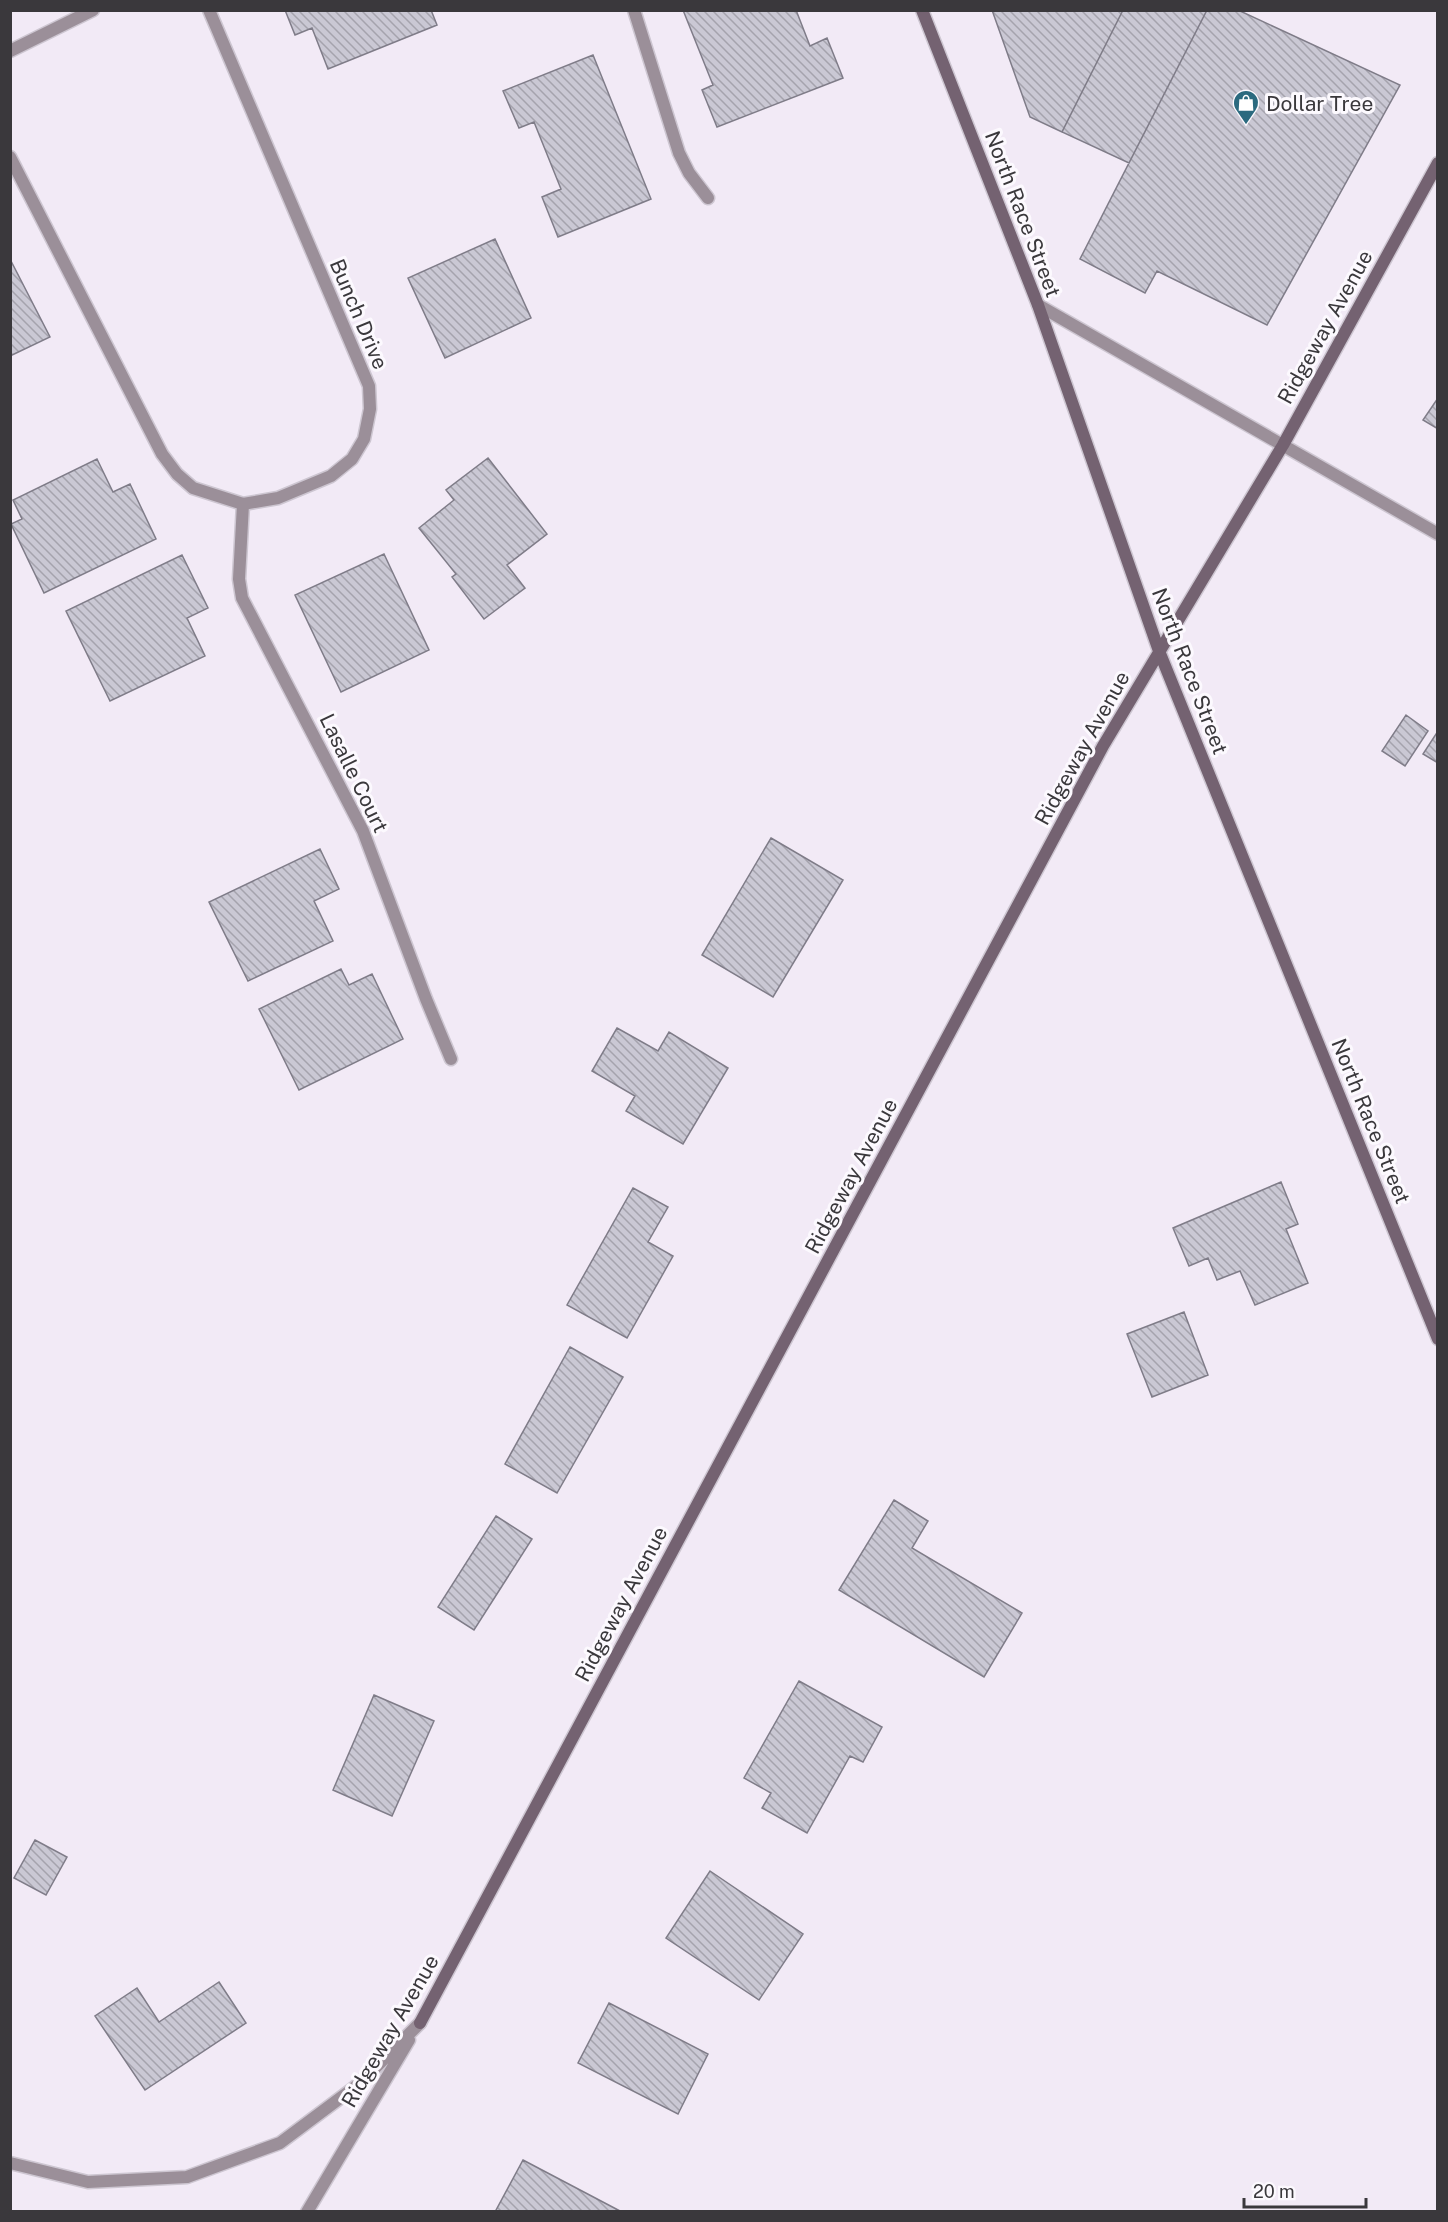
<svg xmlns="http://www.w3.org/2000/svg" width="1448" height="2222" viewBox="0 0 1448 2222" font-family="'Public Sans',sans-serif">
<defs>
<pattern id="building-back-hatch" width="6" height="6" patternUnits="userSpaceOnUse" patternTransform="scale(1.5)"><rect width="6" height="6" fill="#cac8d4"/><path d="M-1 5l2 2M0 0l6 6M5-1l2 2" fill="none" stroke="#a5a3ad"/></pattern>
</defs>
<rect width="100%" height="100%" fill="#f2eaf6"/>
<path fill="url(#building-back-hatch)" stroke="#7f7c88" stroke-width="1.5" d="M 285,10 L 431,10 L 437,25 L 328,69 L 312,28 L 295,35 Z
M 683,10 L 796,10 L 810,46 L 827,38 L 843,78 L 717,127 L 702,90 L 713,85 Z
M 992,10 L 1123,10 L 1062,132 L 1030,117 Z
M 1123,10 L 1207,10 L 1129,163 L 1062,132 Z
M 1207,10 L 1238,10 L 1400,85 L 1267,325 L 1157,271 L 1145,293 L 1080,259 Z
M 593,55 L 651,199 L 558,237 L 542,197 L 561,189 L 534,122 L 519,128 L 503,91 Z
M 495,239 L 531,318 L 445,358 L 408,278 Z
M 10,259 L 50,337 L 10,356 Z
M 1438,398 L 1438,429 L 1423,420 Z
M 488,458 L 547,534 L 507,565 L 525,588 L 484,619 L 452,577 L 456,574 L 419,528 L 454,500 L 446,490 Z
M 97,459 L 113,492 L 130,484 L 156,539 L 44,593 L 11,524 L 22,519 L 13,500 Z
M 384,554 L 429,650 L 341,692 L 295,595 Z
M 182,555 L 208,608 L 187,618 L 205,656 L 110,701 L 66,611 Z
M 1406,715 L 1428,731 L 1405,766 L 1382,751 Z
M 1438,731 L 1438,763 L 1423,754 Z
M 771,838 L 843,880 L 773,997 L 702,955 Z
M 320,849 L 339,889 L 314,901 L 333,941 L 248,981 L 209,902 Z
M 341,969 L 349,985 L 372,974 L 403,1039 L 299,1090 L 259,1009 Z
M 617,1028 L 658,1051 L 669,1032 L 728,1068 L 683,1144 L 626,1111 L 635,1096 L 592,1071 Z
M 1281,1182 L 1298,1224 L 1286,1229 L 1308,1283 L 1255,1305 L 1240,1271 L 1217,1280 L 1208,1258 L 1189,1266 L 1173,1228 Z
M 633,1188 L 668,1207 L 648,1242 L 673,1256 L 627,1338 L 567,1305 Z
M 1184,1312 L 1208,1375 L 1152,1397 L 1127,1334 Z
M 570,1347 L 623,1377 L 557,1493 L 505,1464 Z
M 894,1500 L 928,1521 L 912,1548 L 1022,1613 L 984,1677 L 839,1590 Z
M 496,1516 L 532,1539 L 474,1630 L 438,1607 Z
M 799,1681 L 882,1727 L 863,1762 L 850,1756 L 807,1833 L 762,1808 L 771,1793 L 744,1778 Z
M 374,1695 L 434,1721 L 392,1816 L 333,1790 Z
M 35,1840 L 67,1857 L 46,1895 L 14,1878 Z
M 710,1871 L 803,1934 L 759,2000 L 666,1938 Z
M 219,1982 L 246,2023 L 145,2090 L 95,2016 L 137,1988 L 159,2022 Z
M 609,2003 L 708,2054 L 678,2114 L 578,2063 Z
M 523,2160 L 620,2211 L 495,2212 Z"/>
<g fill="none" stroke-linecap="round" stroke-linejoin="round">
<defs>
<path id="lane" d="M 634,10 L 679,153 L 689,173 L 708,198
M 10,51 L 93,10
M 10,157 L 162,454 L 177,474 L 193,488 L 243,504 L 278,498 L 331,476 L 352,459 L 364,439 L 370,409 L 369,386 L 209,10
M 243,504 L 239,579 L 242,598 L 363,831 L 426,999 L 451,1059"/>
<path id="street" d="M 1038,305 L 1438,534
M 10,2163 L 88,2182 L 187,2177 L 280,2143 L 359,2084 L 420,2023
M 307,2212 L 409,2040"/>
<path id="secondary" d="M 922,10 L 1038,305 L 1159,651 L 1438,1339
M 420,2023 L 1103,746 L 1283,445 L 1438,163"/>
</defs>
<use href="#lane" stroke="#cdc6d1" stroke-width="15"/>
<use href="#street" stroke="#cdc6d1" stroke-width="15"/>
<use href="#secondary" stroke="#cdc6d1" stroke-width="15"/>
<use href="#lane" stroke="#9b8f99" stroke-width="12"/>
<use href="#street" stroke="#9b8f99" stroke-width="12"/>
<use href="#secondary" stroke="#746271" stroke-width="12"/>
</g>
<defs>
<symbol id="shop-pin" viewBox="-11 -11 22 30"><path d="M0 17L-7.5 6A9.5 9.5 0 1 1 7.5 6Z" fill="#2b6a7f" stroke="#fcf9fe"/><path d="M-5-2.5h2.3a2.7 3.5 0 0 1 5.4 0H5L5.5 6h-11ZM-1.5-2.5h3a1.5 2.3 0 0 0-3 0Z" fill="#fff"/></symbol>
</defs>
<g fill-rule="evenodd">
<use href="#shop-pin" x="1231" y="88" width="30" height="40"/>
</g>
<g text-anchor="middle" dominant-baseline="central" stroke-width="6" stroke-linejoin="round" paint-order="stroke">
<g font-size="21" fill="#3a383c" stroke="#fcf9fe" text-anchor="start">
<text x="1266" y="103">Dollar Tree</text>
</g>
<g font-size="21" fill="#3a383c" stroke="#fcf9fe">
<text transform="translate(1023 214) rotate(69)">North Race Street</text>
<text transform="translate(359 314) rotate(67)">Bunch Drive</text>
<text transform="translate(1325 327) rotate(-61)">Ridgeway Avenue</text>
<text transform="translate(1190 671) rotate(69)">North Race Street</text>
<text transform="translate(1082 748) rotate(-61)">Ridgeway Avenue</text>
<text transform="translate(354 773) rotate(64)">Lasalle Court</text>
<text transform="translate(1371 1121) rotate(68)">North Race Street</text>
<text transform="translate(851 1176) rotate(-62)">Ridgeway Avenue</text>
<text transform="translate(621 1604) rotate(-62)">Ridgeway Avenue</text>
<text transform="translate(390 2031) rotate(-60)">Ridgeway Avenue</text>
</g>
</g>
<rect width="1448" height="2222" fill="none" stroke="#3a383c" stroke-width="24"/>
<path d="M1244 2198v9h122v-9" fill="none" stroke="#3a383c" stroke-width="3"/>
<text x="1253" y="2198" font-size="18" fill="#3a383c" stroke="#fcf9fe" stroke-width="4.5" paint-order="stroke">20 m</text>
</svg>
